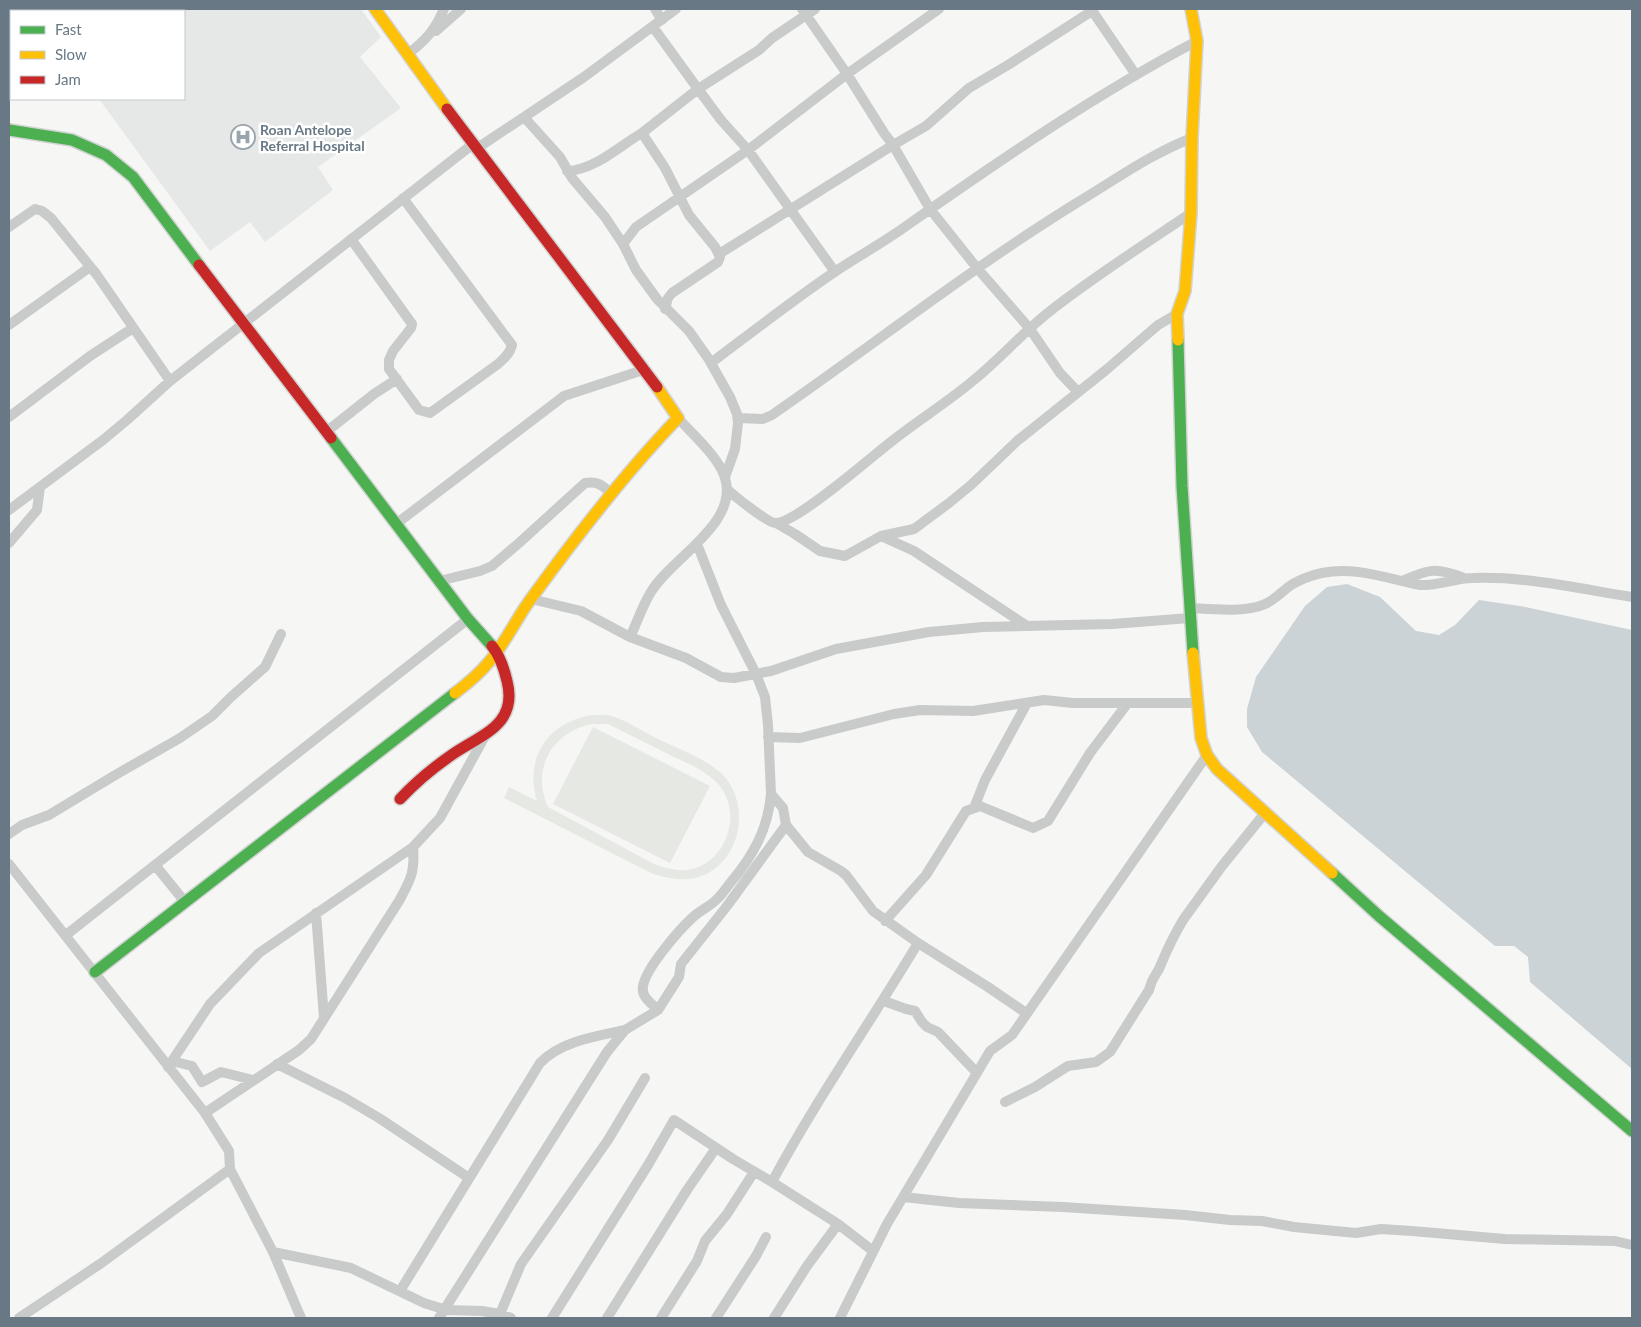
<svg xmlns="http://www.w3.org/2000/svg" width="1641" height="1327" viewBox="0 0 1641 1327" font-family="Lato,sans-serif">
<rect width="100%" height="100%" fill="#f6f6f5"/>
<path fill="#e6e8e8" d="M 33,9 L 361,9 L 381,37 L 360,57 L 401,108 L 318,167 L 333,190 L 265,242 L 250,222 L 210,251 L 99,99 L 184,99 L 184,11 L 35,11 Z"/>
<path fill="#e5e8e3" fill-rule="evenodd" d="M 592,715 C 598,715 605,714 611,716 C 626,720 642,731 656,738 C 676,748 707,759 723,775 C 755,809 737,874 688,879 C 675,880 663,877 651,873 L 504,798 L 509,787 L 537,801 C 524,758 548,722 592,715 ZM 591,724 L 608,724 C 629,735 651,745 672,756 C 687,763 704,770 715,781 C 745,809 728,863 688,870 C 676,871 665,868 654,864 L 548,807 C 531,770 551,733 591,724 Z
M 593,727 L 710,786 L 670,863 L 553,804 Z"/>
<path fill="#cbd3d6" d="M 1347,584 L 1380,597 L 1416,631 L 1439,635 L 1455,625 L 1479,600 L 1520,606 L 1632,630 L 1632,1069 L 1530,982 L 1528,957 L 1514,946 L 1495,946 L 1262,752 L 1247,727 L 1247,709 L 1256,677 L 1305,606 L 1327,587 Z"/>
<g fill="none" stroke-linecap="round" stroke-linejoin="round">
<defs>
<path id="fast" d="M 9,69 L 11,59
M 9,130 L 72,140 L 106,155 L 133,177 L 199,265
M 1178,340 L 1182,486 L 1193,653
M 331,438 L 468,619 L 492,646
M 1332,873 L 1379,916 L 1632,1131
M 95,972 L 455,693"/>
<path id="slow" d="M 375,9 L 447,109
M 23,11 L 24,9
M 1178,340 L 1177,314 L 1185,291 L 1191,213 L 1192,138 L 1197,41 L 1191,9
M 1193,653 L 1201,738 L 1207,755 L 1217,769 L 1332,873
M 455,693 C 467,684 479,674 489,662 C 506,642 517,617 533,596 C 578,534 625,473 678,418 L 657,387"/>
<path id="jam" d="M 447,109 L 657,387
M 199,265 L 331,438
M 400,799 C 416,782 434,767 453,754 C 483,734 518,724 507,681 C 504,668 500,656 492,646"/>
</defs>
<use href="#fast" stroke="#d2d3d3" stroke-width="14"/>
<use href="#slow" stroke="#d2d3d3" stroke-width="14"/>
<use href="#jam" stroke="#d2d3d3" stroke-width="14"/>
<path stroke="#c9caca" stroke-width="10" d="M 9,9 L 11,11
M 655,9 L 662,20
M 802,9 L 847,74 L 884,133 L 893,145 L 930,209 L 977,268 L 1030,329 L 1060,373 L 1078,392
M 815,9 L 772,38 L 759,50 L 698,89 L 721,120 L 748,150 L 835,272
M 1091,9 L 1136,75
M 653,27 L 698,89 L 642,133 L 665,168 L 689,215 L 715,247 L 720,257 L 718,262 L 672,293 L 668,298 L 665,309
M 436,31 L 461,9
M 408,54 C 427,39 434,31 444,9
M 524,117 L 560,157 L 572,178 L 605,217 L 623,244 L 636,270 L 657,299 L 689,331 L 708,358 L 730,397 L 737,414 L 738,423 L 735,449 L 725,477
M 476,149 L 584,77 L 676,9
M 567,171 C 595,170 619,146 642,133
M 9,227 L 35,209 L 42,211 L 51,218 L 97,275 L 170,381
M 351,239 L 412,324 L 411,328 L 393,351 L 389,360 L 389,369 L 419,410 L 430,413 L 498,364 C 504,358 510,354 512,345 L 403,198
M 623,244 L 636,227 L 748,150 L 847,74 L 939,9
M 719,254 L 893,145 L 926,126 L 969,88 L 1008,65 L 1092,11
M 9,325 L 90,267
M 711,363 C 752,332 793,300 836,271 C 860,255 886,241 909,224 C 1002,159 1096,94 1197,41
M 9,417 L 90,356 L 133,328
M 678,418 C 693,435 719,457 725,478 C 739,524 671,558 651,592 C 642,606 637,623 630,637 L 686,658 L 721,677 L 734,678 L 771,671 L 836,649 L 929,632 L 983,627 L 1112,624 L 1190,618
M 738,418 L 763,419 L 772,415 C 876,343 975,265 1083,199 C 1119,177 1153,153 1192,138
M 326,432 L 374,394 L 397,379
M 727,489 C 733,495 769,524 776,523 C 796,523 868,460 887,445 C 915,422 947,403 975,379 C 1002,357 1026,329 1054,308 C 1098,274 1145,244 1191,213
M 9,510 L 103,440 L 127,420 L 170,381 L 473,144
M 776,523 L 795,534 L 820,551 L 845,556 L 881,536 L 914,551 L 1027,626
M 396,524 L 564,396 L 643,370
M 881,536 L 914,529 L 949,503 L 971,485 L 1017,441 L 1106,370 L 1158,325 L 1177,314
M 9,543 L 37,510 L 40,487
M 439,581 L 480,571 L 492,566 L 519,543 L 585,483 C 597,481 603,485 611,494
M 1402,581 C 1429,569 1436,567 1464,578
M 531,599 L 581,611 L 630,637
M 1189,608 C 1210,609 1246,613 1265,604 C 1274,600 1280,594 1287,588 C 1296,581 1311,575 1322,573 C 1356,566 1388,579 1420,585 C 1438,586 1455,578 1473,578 C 1525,576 1581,589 1632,597
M 768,737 L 800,738 L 894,714 L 920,710 L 973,711 L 1044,700 L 1073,703 L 1198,703
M 974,808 L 985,780 L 1027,703
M 9,834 L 22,825 L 49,815 L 117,774 L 180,738 L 212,716 L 231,697 L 265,667 L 281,634
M 9,864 L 205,1113 L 229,1151 L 230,1169 L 273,1252 L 301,1318
M 155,865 L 185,902
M 316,913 L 324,1018
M 885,921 L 926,875 L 966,811 L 980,806 L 1033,828 L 1048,821 L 1090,753 L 1127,704
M 66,935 L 468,619
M 918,943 L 988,987 L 1026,1013
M 884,1001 L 906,1009 L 915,1011 L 922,1022 L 927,1027 L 938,1032 L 977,1073
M 658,1010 C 651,1003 641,997 643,986 C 646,968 679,930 692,918 C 699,911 709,907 716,900 C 722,895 726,888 731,882 C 753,856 768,829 771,794
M 172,1061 L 192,1066 L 202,1082 L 221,1072 L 253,1080
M 277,1064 L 345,1098 L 379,1118 L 469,1178
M 168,1067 L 210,1004 L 259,953 L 413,847 L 440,818 L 485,736
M 1005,1102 L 1035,1087 L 1068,1066 L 1096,1062 L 1110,1052 L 1149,990 C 1152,978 1154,978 1159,969 C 1166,952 1174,935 1183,920 L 1222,866 L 1265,813
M 205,1113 L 299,1050 L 311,1039 L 399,901 C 411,879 415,872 413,847
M 772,1182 L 838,1224 L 873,1251
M 903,1197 L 959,1203 L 1063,1207 L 1185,1215 L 1230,1220 L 1262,1221 L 1294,1227 L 1356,1233 L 1381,1229 L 1412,1231 L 1505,1239 L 1615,1241 L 1632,1245
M 273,1252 L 351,1268 L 424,1303 L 446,1310 L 482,1311 L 500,1314 L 511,1318
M 400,1291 L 540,1063 C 561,1041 597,1036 625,1030
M 500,1314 L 521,1264 L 608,1140 L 645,1078
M 19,1318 L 100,1264 L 230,1169
M 439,1318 L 607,1052 L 625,1030 L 658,1010 L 679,977 L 681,964 L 727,906 L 786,825 L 783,808 L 771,794 L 768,725 L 765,697 L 756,674 L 721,605 L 697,544
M 552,1318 L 648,1165 L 674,1120 L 733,1159 L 772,1182 C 816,1100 870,1023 918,943 L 873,911 L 846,875 L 841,871 L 808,852 L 786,825
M 607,1318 L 687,1190 L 716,1148
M 661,1318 L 697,1261 L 705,1241 L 727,1214 L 754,1172
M 716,1318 L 756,1256 L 766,1237
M 774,1318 L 807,1266 L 838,1224
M 840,1318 L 887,1224 L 990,1051 L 1012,1035 L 1207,755"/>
<use href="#fast" stroke="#4caf50" stroke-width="11"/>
<use href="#slow" stroke="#ffc107" stroke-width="11"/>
<use href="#jam" stroke="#c62828" stroke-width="11"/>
</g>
<defs>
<symbol id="hospital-ring" viewBox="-11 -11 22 22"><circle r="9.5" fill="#fff" stroke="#9aa4ac" stroke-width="1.5"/><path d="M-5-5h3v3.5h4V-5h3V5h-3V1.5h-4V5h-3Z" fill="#9aa4ac"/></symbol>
</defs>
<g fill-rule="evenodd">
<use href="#hospital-ring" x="229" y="123" width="28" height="28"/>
</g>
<g text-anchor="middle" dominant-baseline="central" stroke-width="5" stroke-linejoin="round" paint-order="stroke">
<g font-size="14" font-weight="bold" fill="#687884" stroke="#fff" text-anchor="start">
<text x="260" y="129">Roan Antelope<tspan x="260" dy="16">Referral Hospital</tspan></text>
</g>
</g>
<rect width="1641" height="1327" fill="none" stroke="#687884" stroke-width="20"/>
<rect x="10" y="10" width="175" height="90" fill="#ffffff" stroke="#c3c9ce"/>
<rect x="20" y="26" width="25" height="8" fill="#4caf50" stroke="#c3c9ce"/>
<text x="55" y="35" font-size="15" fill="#687884">Fast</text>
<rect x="20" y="51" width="25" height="8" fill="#ffc107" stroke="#c3c9ce"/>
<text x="55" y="60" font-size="15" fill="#687884">Slow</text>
<rect x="20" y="76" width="25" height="8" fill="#c62828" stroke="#c3c9ce"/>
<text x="55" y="85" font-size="15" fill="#687884">Jam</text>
</svg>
